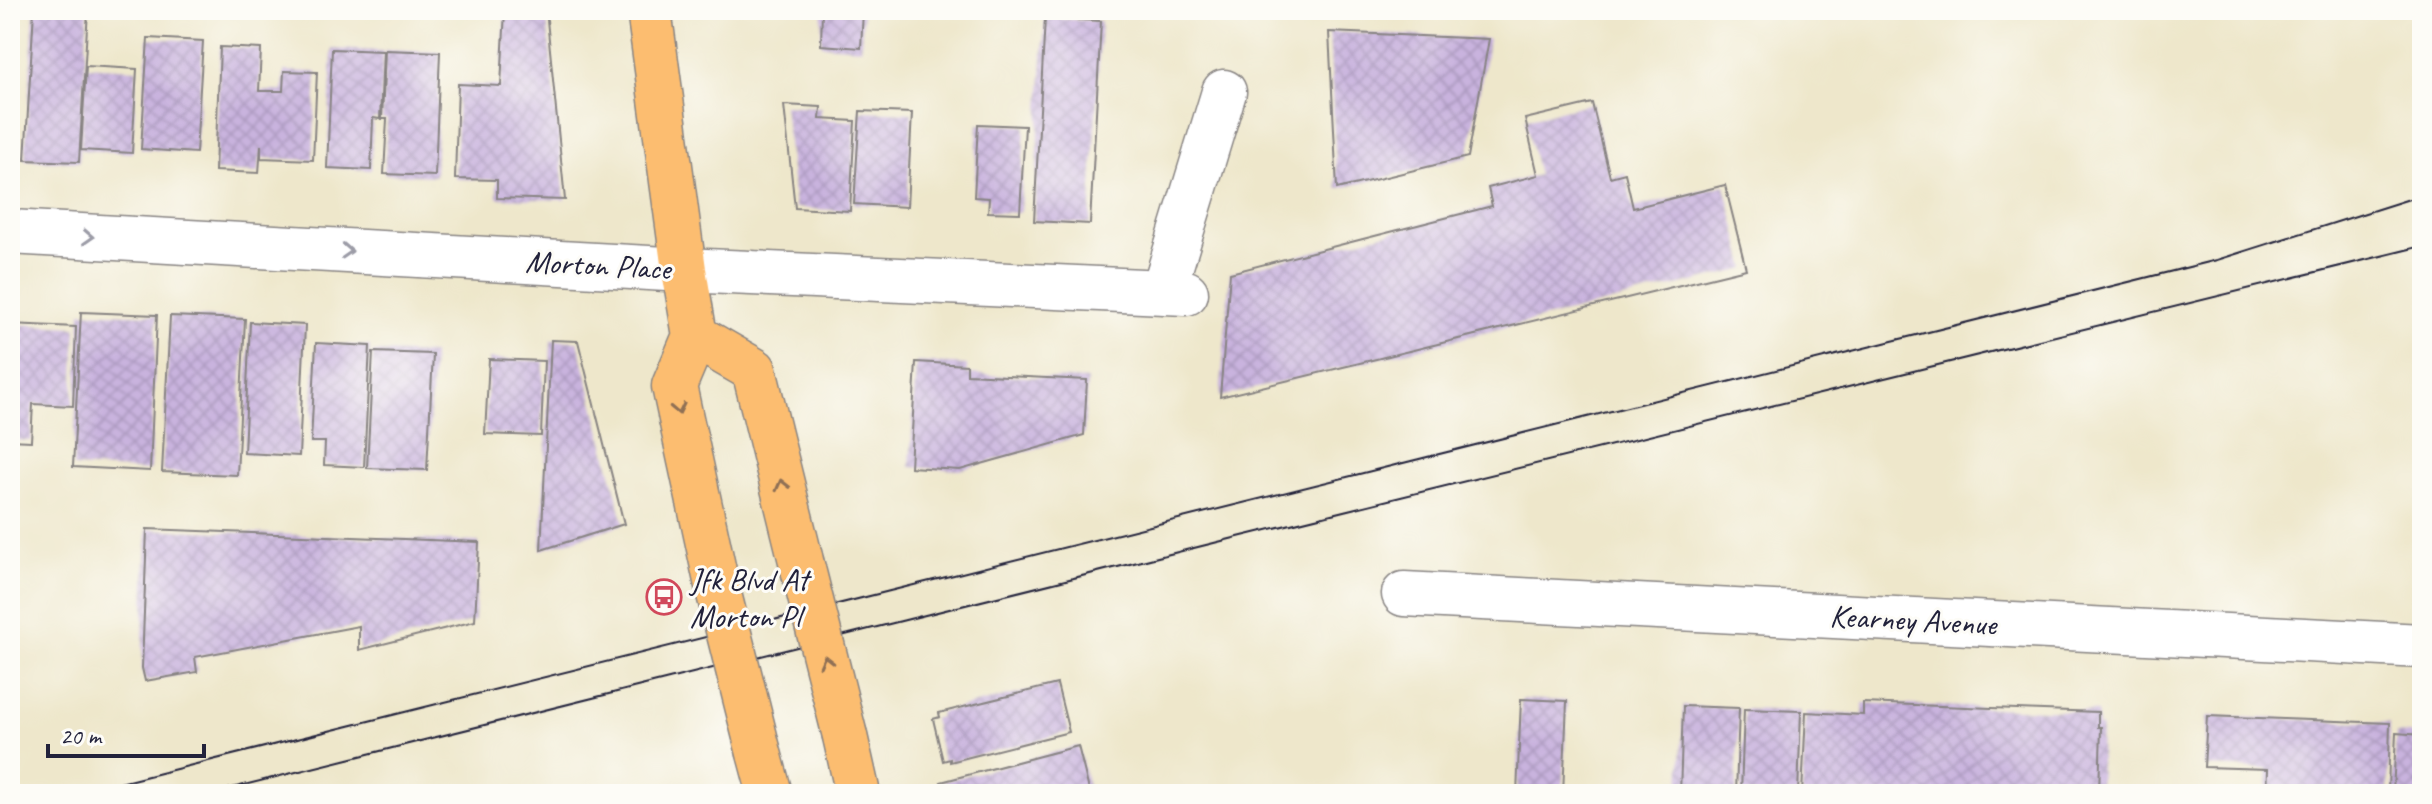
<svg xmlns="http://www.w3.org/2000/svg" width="2432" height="804" viewBox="0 0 2432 804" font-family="Caveat,sans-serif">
<defs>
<pattern id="building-cross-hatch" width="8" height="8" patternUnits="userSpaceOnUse" patternTransform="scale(2)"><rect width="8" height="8" fill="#c9b3de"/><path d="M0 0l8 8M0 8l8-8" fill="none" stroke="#ac9abf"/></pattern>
</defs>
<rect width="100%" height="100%" fill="#fdfcf7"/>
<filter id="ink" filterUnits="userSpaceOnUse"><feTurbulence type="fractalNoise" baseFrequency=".0125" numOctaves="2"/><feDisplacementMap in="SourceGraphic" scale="16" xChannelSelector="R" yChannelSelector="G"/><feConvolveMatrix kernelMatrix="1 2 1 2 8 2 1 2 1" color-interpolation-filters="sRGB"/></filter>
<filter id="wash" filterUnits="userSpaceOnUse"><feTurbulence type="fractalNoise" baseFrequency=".006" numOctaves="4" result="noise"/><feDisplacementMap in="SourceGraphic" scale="32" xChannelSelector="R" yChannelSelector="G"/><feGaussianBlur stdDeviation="1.8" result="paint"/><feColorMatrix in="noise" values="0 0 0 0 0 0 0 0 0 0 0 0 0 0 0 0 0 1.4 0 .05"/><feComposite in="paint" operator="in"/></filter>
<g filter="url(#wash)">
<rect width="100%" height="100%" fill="#eee7cb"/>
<g id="blocks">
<path fill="url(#building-cross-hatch)" d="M 10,10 L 19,10 L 12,158 L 10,158 Z
M 34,10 L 88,10 L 79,162 L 25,160 Z
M 505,10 L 546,10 L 565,200 L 497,198 L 497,180 L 455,179 L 458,84 L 501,86 Z
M 822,10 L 863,11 L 861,48 L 821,45 Z
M 1045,18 L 1101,21 L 1090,224 L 1034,221 Z
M 1329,32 L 1489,39 L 1468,157 L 1337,189 Z
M 148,38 L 203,41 L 196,153 L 141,149 Z
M 220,47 L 261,49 L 259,91 L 283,91 L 284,71 L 317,72 L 313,160 L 261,158 L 261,145 L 259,173 L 215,171 Z
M 332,49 L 383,51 L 380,119 L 373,118 L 371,170 L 327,168 Z
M 385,50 L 440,52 L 435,176 L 384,174 L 387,119 L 382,119 Z
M 86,66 L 137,69 L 132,153 L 81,150 Z
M 1592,103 L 1610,177 L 1625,173 L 1633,208 L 1725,185 L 1746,269 L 1220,397 L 1230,273 L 1492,206 L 1488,188 L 1538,175 L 1525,119 Z
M 784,105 L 821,107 L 820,119 L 855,121 L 850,211 L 795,208 Z
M 860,111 L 912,113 L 907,207 L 854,204 Z
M 978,124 L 1025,126 L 1020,213 L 988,212 L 989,198 L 974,197 Z
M 81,312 L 157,315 L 150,471 L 73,467 Z
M 170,316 L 245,319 L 237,475 L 162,472 Z
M 250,322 L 305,325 L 299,456 L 244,453 Z
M 10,324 L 76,327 L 73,406 L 33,404 L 31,441 L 10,440 Z
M 551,340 L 578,341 L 624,524 L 541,550 Z
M 316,343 L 370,346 L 364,467 L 324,465 L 325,442 L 311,442 Z
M 373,352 L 433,354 L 427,470 L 367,468 Z
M 489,359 L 544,361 L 541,436 L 485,434 Z
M 916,362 L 967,365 L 967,374 L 1087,380 L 1084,435 L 960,470 L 910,467 Z
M 147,529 L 479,542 L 475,621 L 359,650 L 359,626 L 195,657 L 197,672 L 145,681 L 142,668 Z
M 1057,684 L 1069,732 L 950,762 L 950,759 L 943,761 L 933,719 L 940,717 L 939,713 Z
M 1521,699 L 1567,701 L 1563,794 L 1517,794 Z
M 1863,703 L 2098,712 L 2098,727 L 2101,727 L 2099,794 L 1802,794 L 1806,712 L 1863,715 Z
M 1683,706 L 1739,708 L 1736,794 L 1680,794 Z
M 1744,709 L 1801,711 L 1798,794 L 1741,794 Z
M 2207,716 L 2390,723 L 2388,794 L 2267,794 L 2268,769 L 2204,767 Z
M 2396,733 L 2422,735 L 2422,794 L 2393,794 Z
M 1078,746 L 1090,794 L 945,794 L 941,782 Z"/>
</g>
</g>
<g filter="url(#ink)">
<use href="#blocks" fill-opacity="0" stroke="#888483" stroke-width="2"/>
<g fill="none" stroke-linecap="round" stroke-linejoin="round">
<defs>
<path id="minor" d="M 10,232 L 684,270 L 1186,293
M 1163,292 L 1224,92
M 1404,594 L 2422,646"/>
<path id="major" d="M 649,10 L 684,270 L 695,336 L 674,386 L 718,590
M 695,336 L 754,370 L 801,561
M 845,736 L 858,794
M 759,753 L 770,794"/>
</defs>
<use href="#minor" stroke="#888483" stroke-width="47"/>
<use href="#major" stroke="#888483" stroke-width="47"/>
<use href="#minor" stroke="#fff" stroke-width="44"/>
<use href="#major" stroke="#fcbd6f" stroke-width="44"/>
<path stroke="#22223b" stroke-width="2" d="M 76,794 L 2217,260 L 2422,195
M 208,794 L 1238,537 L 2422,246"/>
<defs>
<path id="major-bridge" d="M 801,561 L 845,736
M 718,590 L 759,753"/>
</defs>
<use href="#major-bridge" stroke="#888483" stroke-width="47" stroke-linecap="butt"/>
<use href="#major-bridge" stroke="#fcbd6f" stroke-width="44"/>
</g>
<defs><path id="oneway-chevron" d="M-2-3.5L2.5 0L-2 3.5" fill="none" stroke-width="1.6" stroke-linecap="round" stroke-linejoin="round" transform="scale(2)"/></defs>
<g stroke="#9c9ca7">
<use href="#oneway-chevron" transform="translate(88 237) rotate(3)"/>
<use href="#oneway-chevron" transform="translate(347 251) rotate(3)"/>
</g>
<g stroke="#8f7055">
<use href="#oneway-chevron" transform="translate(678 409) rotate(78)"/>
<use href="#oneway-chevron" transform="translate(782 485) rotate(-104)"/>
<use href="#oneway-chevron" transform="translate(826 661) rotate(-104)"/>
</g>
</g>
<defs>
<symbol id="bus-ring" viewBox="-11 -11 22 22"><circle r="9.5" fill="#fdfcf7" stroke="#d1495b" stroke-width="1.5"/><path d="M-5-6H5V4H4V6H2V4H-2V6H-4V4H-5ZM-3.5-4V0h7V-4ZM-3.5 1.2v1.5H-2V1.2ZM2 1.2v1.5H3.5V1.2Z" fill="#d1495b"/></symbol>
</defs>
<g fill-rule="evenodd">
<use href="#bus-ring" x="644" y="577" width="40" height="40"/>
</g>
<g text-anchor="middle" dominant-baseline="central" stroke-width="6" stroke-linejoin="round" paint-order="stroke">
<g font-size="32" fill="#22223b" stroke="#fdfcf7">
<text transform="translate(598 265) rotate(3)">Morton Place</text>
<text transform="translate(1913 620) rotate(3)">Kearney Avenue</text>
</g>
<g font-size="32" fill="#22223b" stroke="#fdfcf7" text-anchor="start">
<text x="690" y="579">Jfk Blvd At<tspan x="690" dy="37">Morton Pl</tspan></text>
</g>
</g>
<rect width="2432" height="804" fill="none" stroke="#fdfcf7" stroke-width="40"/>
<path d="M48 744v12h156v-12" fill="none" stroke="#22223b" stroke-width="4"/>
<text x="60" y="744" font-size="24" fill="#22223b" stroke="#fdfcf7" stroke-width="6" paint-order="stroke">20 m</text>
</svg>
